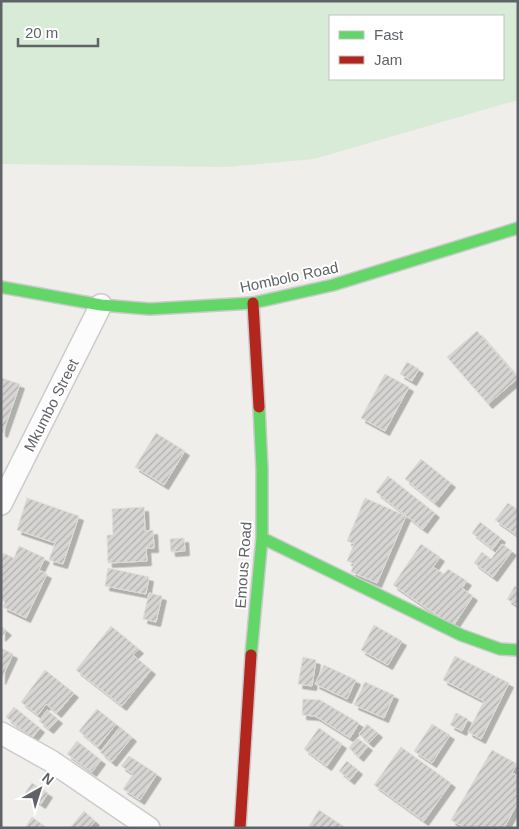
<svg xmlns="http://www.w3.org/2000/svg" width="519" height="829" viewBox="0 0 519 829" font-family="Arial,sans-serif">
<defs>
<pattern id="building-hatch" width="6" height="6" patternUnits="userSpaceOnUse" patternTransform="scale(1.25)"><rect width="6" height="6" fill="#d6d5d3"/><path d="M-1 1l2-2M0 6l6-6M5 7l2-2" fill="none" stroke="#b1b0af"/></pattern>
<filter id="shadow"><feDropShadow dx="4.5" dy="4.5" stdDeviation="0" flood-color="#0004"/></filter>
</defs>
<rect width="100%" height="100%" fill="#efeeea"/>
<path fill="#d8ebd6" fill-rule="evenodd" d="M 1,1 L 518,1 L 518,100 L 314,159 L 226,167 L 1,164 ZM 330,16 L 503,16 L 503,79 L 330,79 Z"/>
<path fill="url(#building-hatch)" stroke="#deddd9" filter="url(#shadow)" d="M 477,331 L 518,378 L 488,404 L 447,357 Z
M 407,362 L 419,369 L 412,381 L 400,374 Z
M 385,374 L 409,387 L 385,431 L 361,418 Z
M 1,378 L 20,384 L 3,433 L 1,432 Z
M 156,433 L 185,451 L 164,485 L 135,467 Z
M 421,459 L 451,483 L 435,503 L 405,479 Z
M 388,476 L 435,513 L 423,529 L 376,492 Z
M 27,498 L 79,516 L 63,564 L 49,560 L 55,543 L 17,530 Z
M 365,498 L 406,516 L 377,583 L 351,572 L 354,564 L 347,561 L 354,544 L 347,541 Z
M 508,503 L 518,510 L 518,536 L 495,520 Z
M 144,507 L 145,531 L 153,530 L 154,548 L 146,548 L 147,561 L 108,563 L 107,535 L 113,535 L 112,509 Z
M 480,522 L 501,538 L 493,549 L 472,533 Z
M 184,538 L 185,551 L 171,552 L 170,539 Z
M 421,544 L 440,557 L 433,567 L 444,574 L 448,569 L 467,581 L 462,588 L 473,596 L 453,626 L 393,585 Z
M 502,544 L 512,551 L 493,577 L 474,563 L 482,552 L 491,559 Z
M 19,546 L 45,558 L 39,570 L 47,574 L 26,618 L 3,607 L 5,602 L 1,600 L 1,556 L 3,553 L 14,558 Z
M 108,568 L 149,577 L 146,594 L 105,586 Z
M 515,586 L 518,588 L 518,606 L 507,599 Z
M 149,593 L 162,596 L 156,622 L 143,619 Z
M 374,625 L 402,641 L 388,665 L 361,650 Z
M 1,626 L 7,631 L 1,637 Z
M 111,626 L 139,649 L 133,655 L 151,670 L 122,706 L 76,670 Z
M 1,648 L 13,654 L 1,680 Z
M 455,656 L 509,683 L 481,739 L 468,732 L 484,701 L 443,680 Z
M 303,657 L 316,660 L 312,686 L 298,684 Z
M 324,665 L 356,680 L 347,699 L 315,684 Z
M 45,670 L 74,693 L 57,713 L 46,704 L 38,715 L 21,702 Z
M 365,682 L 394,695 L 384,718 L 354,705 Z
M 303,699 L 320,700 L 359,723 L 350,738 L 315,716 L 302,715 Z
M 14,707 L 40,728 L 32,738 L 6,717 Z
M 97,709 L 116,724 L 98,747 L 79,731 Z
M 47,710 L 58,719 L 49,729 L 39,721 Z
M 456,713 L 468,719 L 462,731 L 450,725 Z
M 367,724 L 378,733 L 369,743 L 359,734 Z
M 432,724 L 450,735 L 432,763 L 414,751 Z
M 120,727 L 132,737 L 112,762 L 100,752 Z
M 319,728 L 342,744 L 327,766 L 304,749 Z
M 357,738 L 368,746 L 359,757 L 349,748 Z
M 77,741 L 101,760 L 92,772 L 67,754 Z
M 401,747 L 451,783 L 424,821 L 374,785 Z
M 492,750 L 517,764 L 512,773 L 518,776 L 518,807 L 516,806 L 504,828 L 465,828 L 451,820 Z
M 129,756 L 157,774 L 140,800 L 123,789 L 133,774 L 121,766 Z
M 347,761 L 358,770 L 350,780 L 339,771 Z
M 32,783 L 48,793 L 41,804 L 25,793 Z
M 319,810 L 346,828 L 308,828 Z
M 84,811 L 95,821 L 89,828 L 70,828 Z
M 32,817 L 47,828 L 25,828 Z"/>
<g fill="none" stroke-linecap="round" stroke-linejoin="round">
<defs>
<path id="street" d="M 1,504 L 101,305
M 1,733 L 51,761 L 149,828"/>
<path id="fast" d="M 1,287 L 101,305 L 150,309 L 253,303 L 333,285 L 518,228
M 262,538 L 461,635 L 500,649 L 518,650
M 251,655 L 262,538 L 262,469 L 259,407"/>
<path id="jam" d="M 253,303 L 259,407
M 240,828 L 251,655"/>
</defs>
<use href="#street" stroke="#cbcccc" stroke-width="24"/>
<use href="#fast" stroke="#cacacb" stroke-width="14"/>
<use href="#jam" stroke="#cacacb" stroke-width="14"/>
<use href="#street" stroke="#fdfcfc" stroke-width="21"/>
<use href="#fast" stroke="#63d668" stroke-width="11"/>
<use href="#jam" stroke="#b3261e" stroke-width="11"/>
</g>
<g text-anchor="middle" dominant-baseline="central" stroke-width="4" stroke-linejoin="round" paint-order="stroke">
<g font-size="15" fill="#5f6368" stroke="#fff">
<text transform="translate(289 277) rotate(-12)">Hombolo Road</text>
<text transform="translate(51 405) rotate(-63)">Mkumbo Street</text>
<text transform="translate(243 565) rotate(-86)">Emous Road</text>
</g>
</g>
<rect width="519" height="829" fill="none" stroke="#5f6368" stroke-width="5"/>
<rect x="329" y="15" width="175" height="65" fill="#ffffff" stroke="#bfc1c3"/>
<rect x="339" y="31" width="25" height="8" fill="#63d668" stroke="#bfc1c3"/>
<text x="374" y="40" font-size="15" fill="#5f6368">Fast</text>
<rect x="339" y="56" width="25" height="8" fill="#b3261e" stroke="#bfc1c3"/>
<text x="374" y="65" font-size="15" fill="#5f6368">Jam</text>
<g transform="translate(40 789) rotate(39)" stroke="#ffffff" stroke-width="4" paint-order="stroke">
<path d="M0-4L9 19L0 12L-9 19Z" fill="#5f6368"/>
<text y="-8" font-size="14" font-weight="bold" text-anchor="middle" fill="#5f6368">N</text>
</g>
<path d="M18 38v8h80v-8" fill="none" stroke="#5f6368" stroke-width="2.5"/>
<text x="25" y="38" font-size="15" fill="#5f6368" stroke="#ffffff" stroke-width="4" paint-order="stroke">20 m</text>
</svg>
